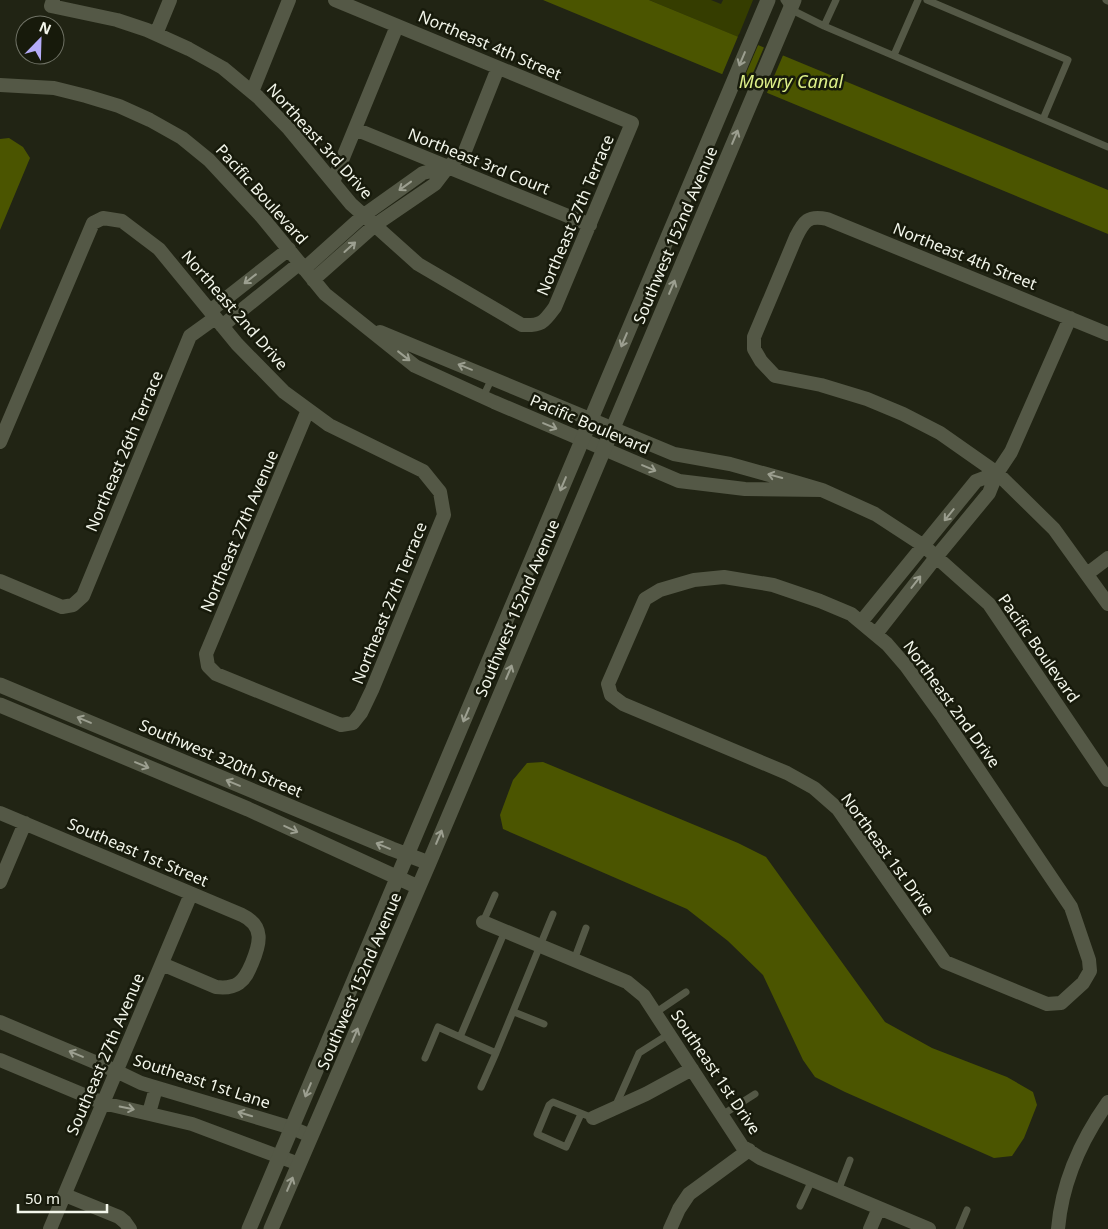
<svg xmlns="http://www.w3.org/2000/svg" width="1108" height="1229" viewBox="0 0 1108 1229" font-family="'Noto Sans',sans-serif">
<rect width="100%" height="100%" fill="#212414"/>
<path fill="#353d00" d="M 649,0 L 711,0 L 721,4 L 723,0 L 753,0 L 738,37 Z"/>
<path fill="#4b5500" d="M 543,0 L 649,0 L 1108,190 L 1108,234 Z
M 9,138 L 23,147 L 30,158 L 0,230 L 0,139 Z
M 543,762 L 738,843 L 766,857 L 885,1022 L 932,1048 L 1007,1077 L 1033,1092 L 1037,1105 L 1024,1138 L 1012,1156 L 994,1158 L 845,1092 L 815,1077 L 803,1060 L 763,975 L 728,941 L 687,909 L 503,829 L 500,815 L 513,780 L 527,763 Z"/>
<path fill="#212414" d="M 739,34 L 759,43 L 741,85 L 721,77 Z
M 765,45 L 784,53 L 766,95 L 747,87 Z"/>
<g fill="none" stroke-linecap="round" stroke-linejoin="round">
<path stroke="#545846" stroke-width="7" d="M 784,0 L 790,9 L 824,26 L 1108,147
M 927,0 L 1068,60 L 1043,119
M 1106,0 L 1108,1
M 824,26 L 836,0
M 894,55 L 918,0
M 483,397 L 492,378
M 483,922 L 495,895
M 505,931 L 460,1037 L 496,1053 L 553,914
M 574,960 L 586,928
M 514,1012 L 544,1024
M 655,1013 L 686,992
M 425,1058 L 438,1027 L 460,1037
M 481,1087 L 496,1053
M 615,1107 L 639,1053 L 669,1034
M 581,1114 L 566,1147 L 537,1134 L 549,1105 L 553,1102 L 593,1118
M 722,1115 L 755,1094
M 838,1191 L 850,1160
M 800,1206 L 812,1180
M 959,1229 L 967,1210"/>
<path stroke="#545846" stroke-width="14" d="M 53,0 L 51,6 L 117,20 L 147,30 L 189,49 L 223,68 L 258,97 L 289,129 L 351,204 L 418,264 L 522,325 C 542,326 544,322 555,307 L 632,123 L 335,0
M 156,34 L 170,0
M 0,85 L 54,88 L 86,96 L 119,106 L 150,120 L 182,138 L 209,160 L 262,217 L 325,294 L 415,366 L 494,402 L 679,481 L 745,489 L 822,490
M 252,92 L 289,0
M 355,129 L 590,225
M 333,182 L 397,26
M 304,269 L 364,215 L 423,173 L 448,167
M 313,280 L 375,225 L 435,184 L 448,167 L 465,151 L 498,68
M 210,311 L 289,249
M 222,326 L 300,263
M 380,332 L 674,454 L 730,464 L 795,482 L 822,490 L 875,514 L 924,546 L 989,604 L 1108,780
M 1108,334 L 827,219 C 808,215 804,221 796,237 L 754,337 L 754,349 L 761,361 L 775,376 L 821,385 L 867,399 L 903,414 L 940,433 L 997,473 L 1054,529 L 1108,604
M 0,442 L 93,223 L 103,218 L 122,221 L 159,249 L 237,344 L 284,392 L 329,425 L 423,471 L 440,492 L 444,515 L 372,690 L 361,713 L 353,723 L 341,725 L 216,674 L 208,666 L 206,654 L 308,410
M 1087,574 L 1108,558
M 724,577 L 773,585 L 820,601 L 851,614 L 887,644 L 906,666 L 943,717 L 1071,907 L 1089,960 L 1090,971 L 1083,983 L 1061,1003 L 1047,1004 L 945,962 L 838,809 L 814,788 L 787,773 L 623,704 L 611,695 L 608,684 L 645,599 L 660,590 L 694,580 Z
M 0,581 L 62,607 L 73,605 L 83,596 L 190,336 L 215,318
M 861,622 L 976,481 L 997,473
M 876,634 L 937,556 L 989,493 L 997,473 L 1011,452 L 1070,318
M 0,813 L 242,915 C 265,926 260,944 252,963 C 249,970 246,978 239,983 C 232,988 224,988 216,987 L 162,964
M 0,882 L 25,823
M 483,922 L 627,982 L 644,996 L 742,1146 L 760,1158 L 929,1229
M 0,1022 L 116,1071 L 141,1083 L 292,1128 L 311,1136
M 0,1060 L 103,1103 L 192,1124 L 299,1164
M 149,1113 L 156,1088
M 593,1118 L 646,1094 L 692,1069
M 65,1195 L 119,1217 L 125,1222 L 130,1229
M 50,1229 L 191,894
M 670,1229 L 679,1209 L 689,1194 L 749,1150
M 870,1229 L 879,1208
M 1058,1229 C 1062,1182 1081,1140 1108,1102"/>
<path stroke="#545846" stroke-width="15" d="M 0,685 L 392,849 L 429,863
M 0,705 L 248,809 L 418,887
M 249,1229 L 768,0
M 271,1229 L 429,863 L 794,0"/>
</g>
<defs><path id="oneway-shaft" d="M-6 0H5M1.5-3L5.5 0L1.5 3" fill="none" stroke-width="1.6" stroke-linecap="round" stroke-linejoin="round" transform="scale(1.25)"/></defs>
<g stroke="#9c9f90">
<use href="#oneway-shaft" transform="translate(742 59) rotate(113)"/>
<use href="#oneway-shaft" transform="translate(735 137) rotate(-67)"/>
<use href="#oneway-shaft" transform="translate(405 186) rotate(144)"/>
<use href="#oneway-shaft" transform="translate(350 247) rotate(-42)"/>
<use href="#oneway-shaft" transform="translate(250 279) rotate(142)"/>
<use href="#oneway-shaft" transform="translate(672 287) rotate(-67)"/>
<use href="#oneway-shaft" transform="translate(624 340) rotate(113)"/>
<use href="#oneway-shaft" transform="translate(404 356) rotate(38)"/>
<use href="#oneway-shaft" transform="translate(465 367) rotate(-158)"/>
<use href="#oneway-shaft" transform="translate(550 426) rotate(23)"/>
<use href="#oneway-shaft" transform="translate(649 468) rotate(23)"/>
<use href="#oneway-shaft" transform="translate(775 476) rotate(-165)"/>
<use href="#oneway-shaft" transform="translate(563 484) rotate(113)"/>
<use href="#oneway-shaft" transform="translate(949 515) rotate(129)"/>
<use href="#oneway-shaft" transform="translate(916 582) rotate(-52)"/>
<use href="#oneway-shaft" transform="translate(509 672) rotate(-67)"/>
<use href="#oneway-shaft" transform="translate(466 715) rotate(113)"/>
<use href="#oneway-shaft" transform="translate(84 720) rotate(-157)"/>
<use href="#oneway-shaft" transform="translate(142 765) rotate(23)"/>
<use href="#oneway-shaft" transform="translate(233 783) rotate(-157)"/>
<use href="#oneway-shaft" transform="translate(291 829) rotate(25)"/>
<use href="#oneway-shaft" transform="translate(439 837) rotate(-67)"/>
<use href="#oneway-shaft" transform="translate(383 846) rotate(-157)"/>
<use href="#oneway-shaft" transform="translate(355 1035) rotate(-67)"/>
<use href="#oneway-shaft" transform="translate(76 1054) rotate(-157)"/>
<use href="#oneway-shaft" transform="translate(308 1090) rotate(113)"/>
<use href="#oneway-shaft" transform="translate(127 1108) rotate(11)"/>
<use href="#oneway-shaft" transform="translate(245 1114) rotate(-163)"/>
<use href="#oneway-shaft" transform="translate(290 1184) rotate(-67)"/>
</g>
<g text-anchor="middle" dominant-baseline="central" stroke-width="5" stroke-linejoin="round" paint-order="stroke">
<g font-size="16" fill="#f3f6eb" stroke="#171a0b">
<text transform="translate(490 45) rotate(23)">Northeast 4th Street</text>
<text transform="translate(320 141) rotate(48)">Northeast 3rd Drive</text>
<text transform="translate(479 161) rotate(22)">Northeast 3rd Court</text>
<text transform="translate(262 194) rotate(48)">Pacific Boulevard</text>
<text transform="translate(575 215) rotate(-67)">Northeast 27th Terrace</text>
<text transform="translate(675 235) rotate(-67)">Southwest 152nd Avenue</text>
<text transform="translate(965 256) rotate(22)">Northeast 4th Street</text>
<text transform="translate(235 310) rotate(49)">Northeast 2nd Drive</text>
<text transform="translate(590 424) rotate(23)">Pacific Boulevard</text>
<text transform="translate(124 451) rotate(-67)">Northeast 26th Terrace</text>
<text transform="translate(239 531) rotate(-67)">Northeast 27th Avenue</text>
<text transform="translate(389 603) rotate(-68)">Northeast 27th Terrace</text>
<text transform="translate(517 608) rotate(-67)">Southwest 152nd Avenue</text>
<text transform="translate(1039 648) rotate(55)">Pacific Boulevard</text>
<text transform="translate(952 704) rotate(54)">Northeast 2nd Drive</text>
<text transform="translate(221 758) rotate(23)">Southwest 320th Street</text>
<text transform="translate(138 852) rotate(23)">Southeast 1st Street</text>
<text transform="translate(888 854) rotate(54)">Northeast 1st Drive</text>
<text transform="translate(359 981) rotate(-67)">Southwest 152nd Avenue</text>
<text transform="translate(105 1054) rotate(-67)">Southeast 27th Avenue</text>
<text transform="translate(716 1072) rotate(56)">Southeast 1st Drive</text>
<text transform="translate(202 1081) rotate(18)">Southeast 1st Lane</text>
</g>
<g font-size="18" font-style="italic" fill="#ddef88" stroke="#171a0b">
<text x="791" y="81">Mowry Canal</text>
</g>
</g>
<g transform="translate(40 40) rotate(23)"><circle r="24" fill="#171a0b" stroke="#6f7265"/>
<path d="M0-4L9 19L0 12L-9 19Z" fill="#b5acf8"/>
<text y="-8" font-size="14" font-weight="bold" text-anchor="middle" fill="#f3f6eb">N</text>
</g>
<path d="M18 1204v8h89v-8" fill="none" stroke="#f3f6eb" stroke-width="2.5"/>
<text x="25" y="1204" font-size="15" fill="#f3f6eb" stroke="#171a0b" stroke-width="4" paint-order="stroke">50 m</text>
</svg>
